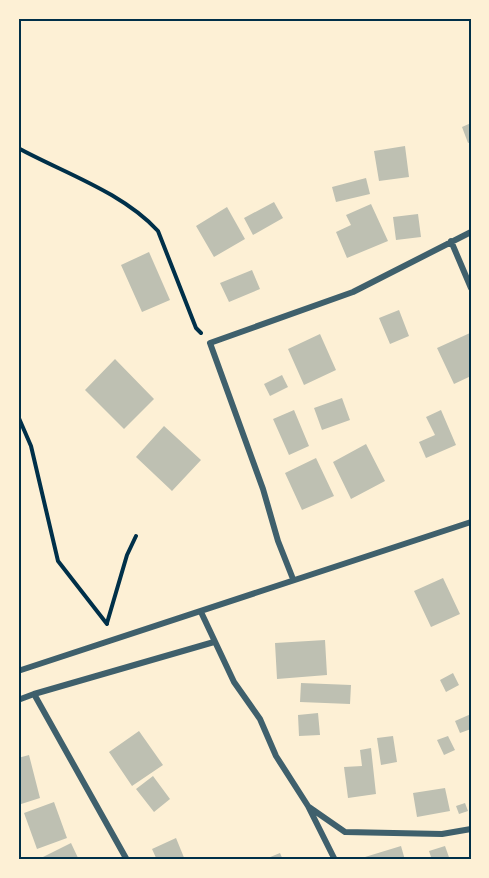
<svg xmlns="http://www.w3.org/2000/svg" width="489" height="878" viewBox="0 0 489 878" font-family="Karla,sans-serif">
<rect width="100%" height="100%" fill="#fdf0d5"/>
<path fill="#bec0b2" d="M 471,123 L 471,142 L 468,143 L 462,127 Z
M 405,146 L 409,177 L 379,181 L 374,151 Z
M 366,178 L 370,194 L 336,202 L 332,187 Z
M 274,202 L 283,218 L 253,235 L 244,218 Z
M 371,204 L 388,241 L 347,258 L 336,232 L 351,225 L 346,215 Z
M 227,207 L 245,239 L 214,257 L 196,226 Z
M 418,214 L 421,237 L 396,240 L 393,217 Z
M 149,252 L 170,300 L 142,312 L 121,265 Z
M 252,270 L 260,289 L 229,302 L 220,283 Z
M 399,310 L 409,336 L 390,344 L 379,318 Z
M 470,333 L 471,376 L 454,384 L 437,348 Z
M 320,334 L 336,370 L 304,385 L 288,349 Z
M 115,359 L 154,399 L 124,429 L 85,390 Z
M 282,375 L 288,387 L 270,396 L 264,384 Z
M 342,398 L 350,420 L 322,430 L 314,408 Z
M 294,410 L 309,446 L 289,455 L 273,419 Z
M 441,410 L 456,445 L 426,458 L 419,442 L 435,435 L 426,417 Z
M 164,426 L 201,460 L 172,491 L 136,457 Z
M 366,444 L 385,481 L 351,499 L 333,462 Z
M 316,458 L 334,496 L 302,510 L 285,473 Z
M 443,578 L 460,614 L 431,627 L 414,591 Z
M 325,640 L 327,675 L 277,679 L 275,643 Z
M 453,673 L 459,685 L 446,692 L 440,680 Z
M 301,683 L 351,685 L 350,704 L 300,702 Z
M 318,713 L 320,735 L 299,736 L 298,715 Z
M 471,714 L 471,729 L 460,733 L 455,721 Z
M 139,731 L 163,765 L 132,786 L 109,752 Z
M 393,736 L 397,762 L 381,765 L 377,738 Z
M 448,736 L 455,750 L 444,755 L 437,740 Z
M 371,748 L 376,794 L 348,798 L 344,767 L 362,766 L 360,750 Z
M 29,755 L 40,798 L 18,805 L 18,758 Z
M 153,776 L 170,799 L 154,812 L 136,789 Z
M 445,788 L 450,811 L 417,817 L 413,793 Z
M 54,802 L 67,838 L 37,849 L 24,813 Z
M 465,803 L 468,811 L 459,814 L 456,806 Z
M 176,838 L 185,860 L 157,860 L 152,849 Z
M 71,843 L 79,860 L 37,860 Z
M 401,846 L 405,860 L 366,860 L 365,857 Z
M 445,846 L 450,860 L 432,860 L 429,851 Z
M 280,853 L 283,860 L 263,860 Z"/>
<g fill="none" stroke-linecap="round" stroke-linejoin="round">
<path stroke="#003049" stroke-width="4" d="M 18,148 C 64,173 122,192 158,231 L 196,328 L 201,333
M 18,416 L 31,446 L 58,561 L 107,624
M 107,623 L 127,555 L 136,536"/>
<path stroke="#3f606c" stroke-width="6" d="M 451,241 L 471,288
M 293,579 L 278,541 L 263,489 L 210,343 L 353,292 L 471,232
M 201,612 L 234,682 L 260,719 L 276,756 L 308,806 L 335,860
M 18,671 L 471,522
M 34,694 L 214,642
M 18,700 L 34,694 L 127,860
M 309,807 L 345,832 L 442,834 L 471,829"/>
</g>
<rect width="489" height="878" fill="none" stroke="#fdf0d5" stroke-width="39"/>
<rect x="20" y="20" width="450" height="838" fill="none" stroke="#003049" stroke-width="2"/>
</svg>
